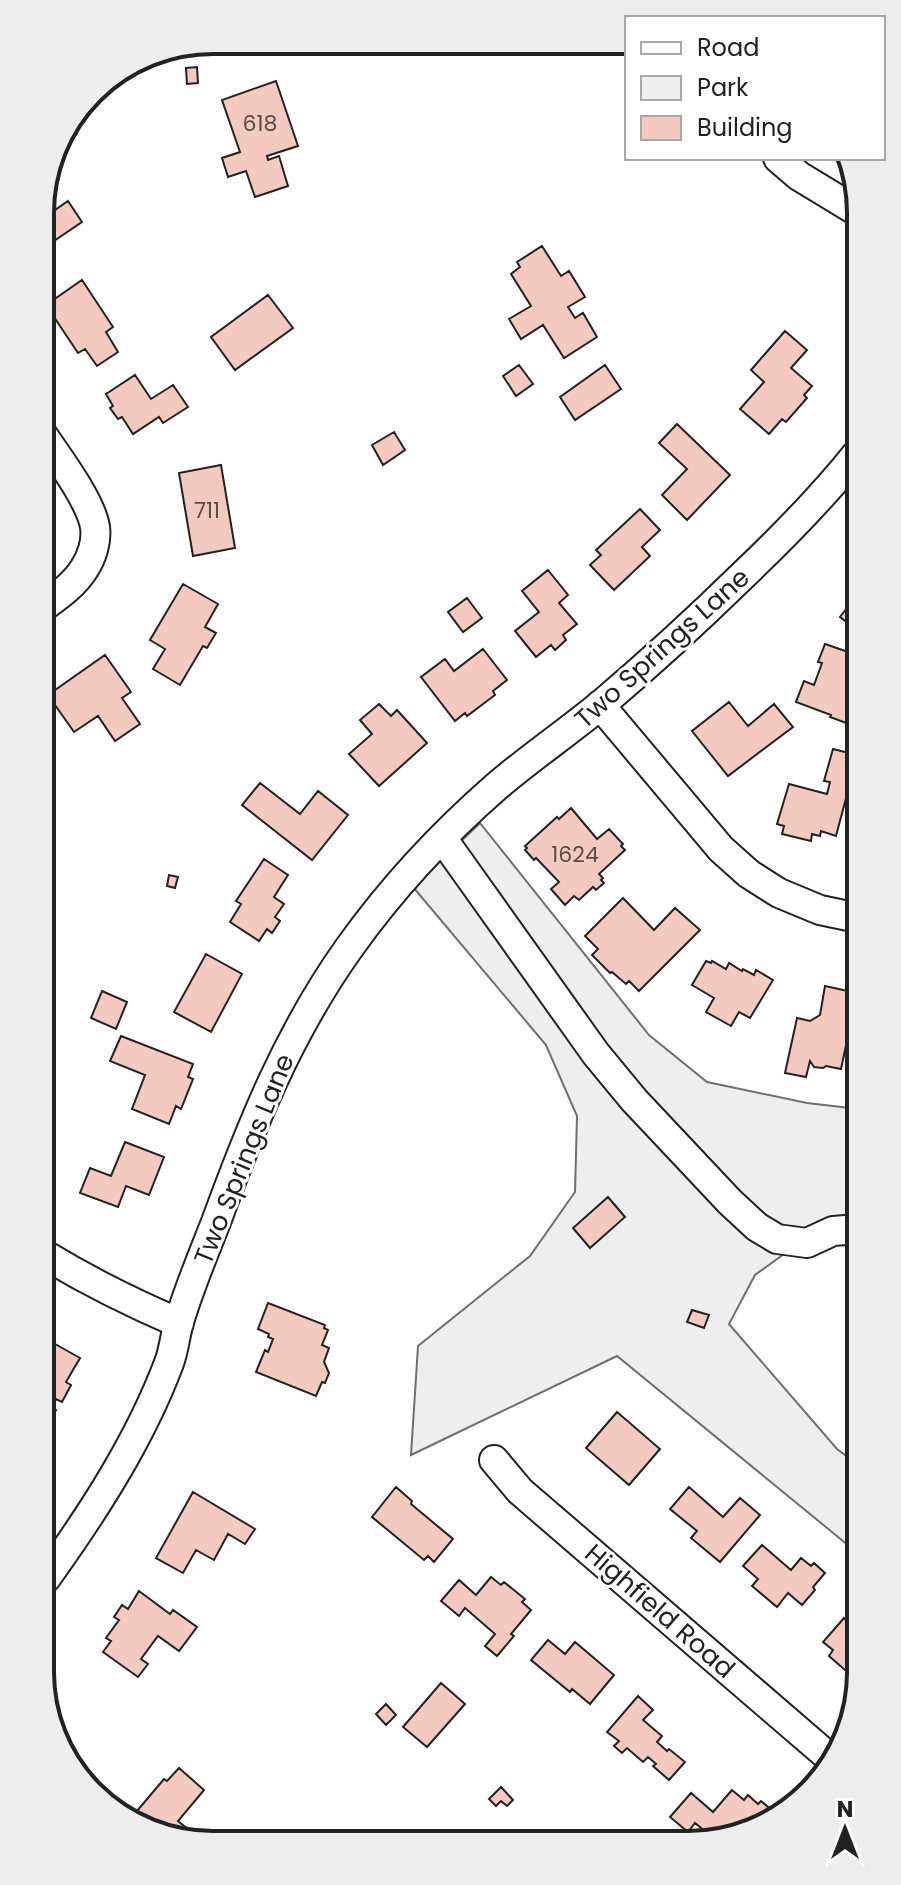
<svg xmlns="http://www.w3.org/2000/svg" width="901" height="1885" viewBox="0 0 901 1885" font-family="Poppins,sans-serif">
<rect width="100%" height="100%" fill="#fff"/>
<path fill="#eee" stroke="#6f6f6f" stroke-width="2" d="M 480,823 L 649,1035 L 707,1082 L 807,1103 L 858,1109 L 859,1216 L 836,1216 L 755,1275 L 729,1324 L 837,1449 L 860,1466 L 860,1555 L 617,1356 L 411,1455 L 418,1346 L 530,1256 L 575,1192 L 577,1116 L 546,1045 L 413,887 Z"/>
<path fill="#f3c9c0" stroke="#222" stroke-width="2" d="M 197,67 L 198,83 L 187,84 L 186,68 Z
M 276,81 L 298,146 L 267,156 L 268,160 L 279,156 L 288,186 L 255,197 L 246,171 L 228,177 L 222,158 L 240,152 L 222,100 Z
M 68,201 L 82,222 L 42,249 L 42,219 Z
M 542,246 L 561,276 L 569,271 L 585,297 L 568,307 L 575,318 L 583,313 L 597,337 L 564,358 L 543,325 L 521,339 L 509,319 L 531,306 L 511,274 L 520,267 L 517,262 Z
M 82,280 L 113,327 L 106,332 L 118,352 L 97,366 L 85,349 L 78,353 L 46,305 Z
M 268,295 L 293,328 L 235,370 L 211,337 Z
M 785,331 L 807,350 L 791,368 L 812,386 L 804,395 L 807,398 L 786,422 L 782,419 L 769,434 L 740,409 L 764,382 L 751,370 Z
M 519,365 L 533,384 L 516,396 L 503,376 Z
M 605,365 L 621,389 L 575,420 L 560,397 Z
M 135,375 L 151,399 L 173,385 L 188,407 L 163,423 L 159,417 L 133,434 L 122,417 L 118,419 L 110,408 L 113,406 L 106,394 Z
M 677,424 L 730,475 L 687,520 L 662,495 L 687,469 L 659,443 Z
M 394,432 L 405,450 L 383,465 L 372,445 Z
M 221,465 L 235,548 L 193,556 L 179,473 Z
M 640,509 L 660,530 L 642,547 L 650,556 L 614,590 L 590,565 L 601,555 L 596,550 Z
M 548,570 L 568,595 L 559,603 L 577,624 L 563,635 L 566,640 L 555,650 L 551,645 L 536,657 L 515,631 L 539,612 L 522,591 Z
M 183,584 L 218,604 L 205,627 L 216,633 L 207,648 L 203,646 L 180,685 L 153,669 L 165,649 L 150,640 Z
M 857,595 L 857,630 L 840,617 Z
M 467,598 L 482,618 L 463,632 L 448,612 Z
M 825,644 L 857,655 L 857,727 L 830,717 L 831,715 L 796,702 L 804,681 L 814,685 L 822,663 L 818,662 Z
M 483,649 L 507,680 L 493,691 L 495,695 L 467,716 L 465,713 L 455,721 L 421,677 L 445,659 L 454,671 Z
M 105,655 L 131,692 L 122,698 L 140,724 L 115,741 L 98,716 L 74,732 L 48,695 Z
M 729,702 L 748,726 L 774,704 L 793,727 L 728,776 L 692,731 Z
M 379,704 L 391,716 L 397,710 L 427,743 L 379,786 L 349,754 L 372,734 L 360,720 Z
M 43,719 L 54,735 L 43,742 Z
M 833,749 L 857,755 L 857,789 L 849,787 L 836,836 L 821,831 L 820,836 L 812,834 L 811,841 L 782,834 L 784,826 L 777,824 L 789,784 L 827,794 L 830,782 L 824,781 Z
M 260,783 L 300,814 L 318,791 L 348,815 L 312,860 L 242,805 Z
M 571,808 L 597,839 L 609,829 L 623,844 L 621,846 L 625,850 L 599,874 L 603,878 L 601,880 L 604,883 L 596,890 L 593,887 L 579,900 L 574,896 L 565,905 L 551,889 L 559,882 L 536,858 L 534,860 L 525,850 L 527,848 L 525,846 L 557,817 L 559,819 Z
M 264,859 L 288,875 L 274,897 L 284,904 L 275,917 L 280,921 L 272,933 L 267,929 L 259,941 L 230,922 L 241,904 L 236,901 Z
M 169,875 L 178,877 L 175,888 L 167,886 Z
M 623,898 L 654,930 L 675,908 L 700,930 L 639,991 L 629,981 L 626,984 L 612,972 L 610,973 L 592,955 L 598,949 L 585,936 Z
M 206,954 L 242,974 L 211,1032 L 174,1012 Z
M 706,961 L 711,963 L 712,961 L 726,969 L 729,963 L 742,971 L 743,969 L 754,975 L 756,970 L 773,980 L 750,1018 L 739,1012 L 731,1026 L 706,1012 L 714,998 L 692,985 Z
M 825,986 L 857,993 L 841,1069 L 826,1066 L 823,1068 L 814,1067 L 810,1061 L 806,1077 L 785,1073 L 797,1018 L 810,1021 L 820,1015 Z
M 102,991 L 127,1002 L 116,1029 L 91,1018 Z
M 121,1036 L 193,1064 L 188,1077 L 193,1079 L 181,1109 L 176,1106 L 169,1124 L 132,1109 L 145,1075 L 110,1061 Z
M 125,1142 L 164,1157 L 149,1195 L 126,1186 L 118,1207 L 80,1193 L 90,1168 L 111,1176 Z
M 608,1197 L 625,1217 L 590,1248 L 573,1228 Z
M 268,1303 L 325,1325 L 324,1328 L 328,1330 L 322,1345 L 329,1348 L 324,1362 L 329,1373 L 325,1383 L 322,1382 L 316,1396 L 256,1372 L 265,1350 L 268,1352 L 273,1339 L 268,1337 L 269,1334 L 258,1329 Z
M 692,1310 L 709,1315 L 704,1328 L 687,1322 Z
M 48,1340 L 80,1358 L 66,1382 L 71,1385 L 62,1402 L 56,1399 L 52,1407 L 56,1410 L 46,1429 L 45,1345 Z
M 617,1412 L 660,1449 L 629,1485 L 586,1448 Z
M 396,1487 L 412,1501 L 411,1504 L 453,1539 L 434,1562 L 428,1556 L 424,1560 L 372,1517 Z
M 689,1487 L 723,1517 L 740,1498 L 760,1515 L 720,1562 L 691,1538 L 697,1531 L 670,1509 Z
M 193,1492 L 255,1529 L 245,1544 L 228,1534 L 214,1560 L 196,1550 L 183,1573 L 156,1558 Z
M 762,1545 L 791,1570 L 801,1558 L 811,1566 L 814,1563 L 825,1573 L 813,1587 L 815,1590 L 802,1605 L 788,1593 L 777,1607 L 752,1586 L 758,1579 L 743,1566 Z
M 491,1577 L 501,1585 L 504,1582 L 525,1599 L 522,1602 L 531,1610 L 511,1634 L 514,1636 L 497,1656 L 485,1646 L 495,1634 L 465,1608 L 459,1616 L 441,1601 L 459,1580 L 476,1595 Z
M 139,1591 L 170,1614 L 173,1610 L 197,1627 L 179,1651 L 158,1636 L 141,1659 L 148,1664 L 138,1677 L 103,1652 L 111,1641 L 106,1638 L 119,1620 L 114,1617 L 122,1605 L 128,1609 Z
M 844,1618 L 860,1632 L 861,1676 L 857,1673 L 853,1677 L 829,1656 L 833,1650 L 823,1642 Z
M 548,1640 L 565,1654 L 575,1642 L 614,1675 L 590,1704 L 572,1689 L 570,1692 L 531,1660 Z
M 441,1683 L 465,1704 L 427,1747 L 403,1727 Z
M 638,1696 L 653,1710 L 643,1720 L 662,1736 L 657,1742 L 667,1751 L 669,1749 L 685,1762 L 669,1780 L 653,1766 L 656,1764 L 648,1757 L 643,1762 L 627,1748 L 622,1753 L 614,1746 L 619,1741 L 607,1732 Z
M 386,1704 L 396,1715 L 386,1725 L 376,1714 Z
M 179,1768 L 204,1790 L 178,1821 L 193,1833 L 185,1842 L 179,1842 L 131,1818 L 164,1779 L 167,1781 Z
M 501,1787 L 513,1800 L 507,1806 L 501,1801 L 496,1806 L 489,1799 Z
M 732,1790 L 744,1800 L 748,1795 L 758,1804 L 761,1801 L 775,1813 L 734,1839 L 714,1839 L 695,1823 L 688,1832 L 670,1817 L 691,1793 L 713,1812 Z"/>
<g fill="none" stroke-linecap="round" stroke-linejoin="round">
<defs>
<path id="minor" d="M 778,158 L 799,176 L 855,210
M 42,434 C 57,456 91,501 95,527 C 97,541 92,557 84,569 C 74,585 58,596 43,607
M 600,705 L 721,849 L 749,874 L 779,893 L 820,910 L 858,918
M 442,838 L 596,1054 L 634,1100 L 730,1202 L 757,1227 L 777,1239 L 807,1243 L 833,1231 L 859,1229
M 45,1255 C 88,1281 132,1303 179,1323
M 494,1460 L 520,1491 L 830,1758
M 46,1578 C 94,1511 140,1440 169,1363 C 174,1350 175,1335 179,1322 C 189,1288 203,1255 216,1222 C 251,1126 289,1032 349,948 C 391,889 442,834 497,786 C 531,757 568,732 603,703 C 650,663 695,622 739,579 C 780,540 821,499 856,455"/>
</defs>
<use href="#minor" stroke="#222" stroke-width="32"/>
<use href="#minor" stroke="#fff" stroke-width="28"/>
</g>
<g text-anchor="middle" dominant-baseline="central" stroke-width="6" stroke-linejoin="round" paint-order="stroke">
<g font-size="22" fill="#564c4a">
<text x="260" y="123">618</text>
<text x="207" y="510">711</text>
<text x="575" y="854">1624</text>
</g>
<g font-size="26" fill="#222" stroke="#fff">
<text transform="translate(662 648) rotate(-42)">Two Springs Lane</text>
<text transform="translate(244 1159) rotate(-68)">Two Springs Lane</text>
<text transform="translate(660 1611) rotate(41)">Highfield Road</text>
</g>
</g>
<path d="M0 0H901V1885H0ZM213 54H688A159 159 0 0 1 847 213V1672A159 159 0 0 1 688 1831H213A159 159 0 0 1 54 1672V213A159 159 0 0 1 213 54Z" fill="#ededed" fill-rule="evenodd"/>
<path fill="none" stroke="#222" stroke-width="4" d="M213 54H688A159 159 0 0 1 847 213V1672A159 159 0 0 1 688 1831H213A159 159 0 0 1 54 1672V213A159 159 0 0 1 213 54Z"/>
<rect x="625" y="16" width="260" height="144" fill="#ffffff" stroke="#a7a7a7" stroke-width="2"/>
<rect x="641" y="42" width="40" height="12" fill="#ffffff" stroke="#a7a7a7" stroke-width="2"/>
<text x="697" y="56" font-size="24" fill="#222222">Road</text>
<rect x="641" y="76" width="40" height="24" fill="#eeeeee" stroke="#a7a7a7" stroke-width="2"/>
<text x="697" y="96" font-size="24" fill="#222222">Park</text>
<rect x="641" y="116" width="40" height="24" fill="#f3c9c0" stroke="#a7a7a7" stroke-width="2"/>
<text x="697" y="136" font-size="24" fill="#222222">Building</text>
<g transform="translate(845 1829)" stroke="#ffffff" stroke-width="6" paint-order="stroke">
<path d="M0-6L14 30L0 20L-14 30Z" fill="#222222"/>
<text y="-12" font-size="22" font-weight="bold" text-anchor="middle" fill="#222222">N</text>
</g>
</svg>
